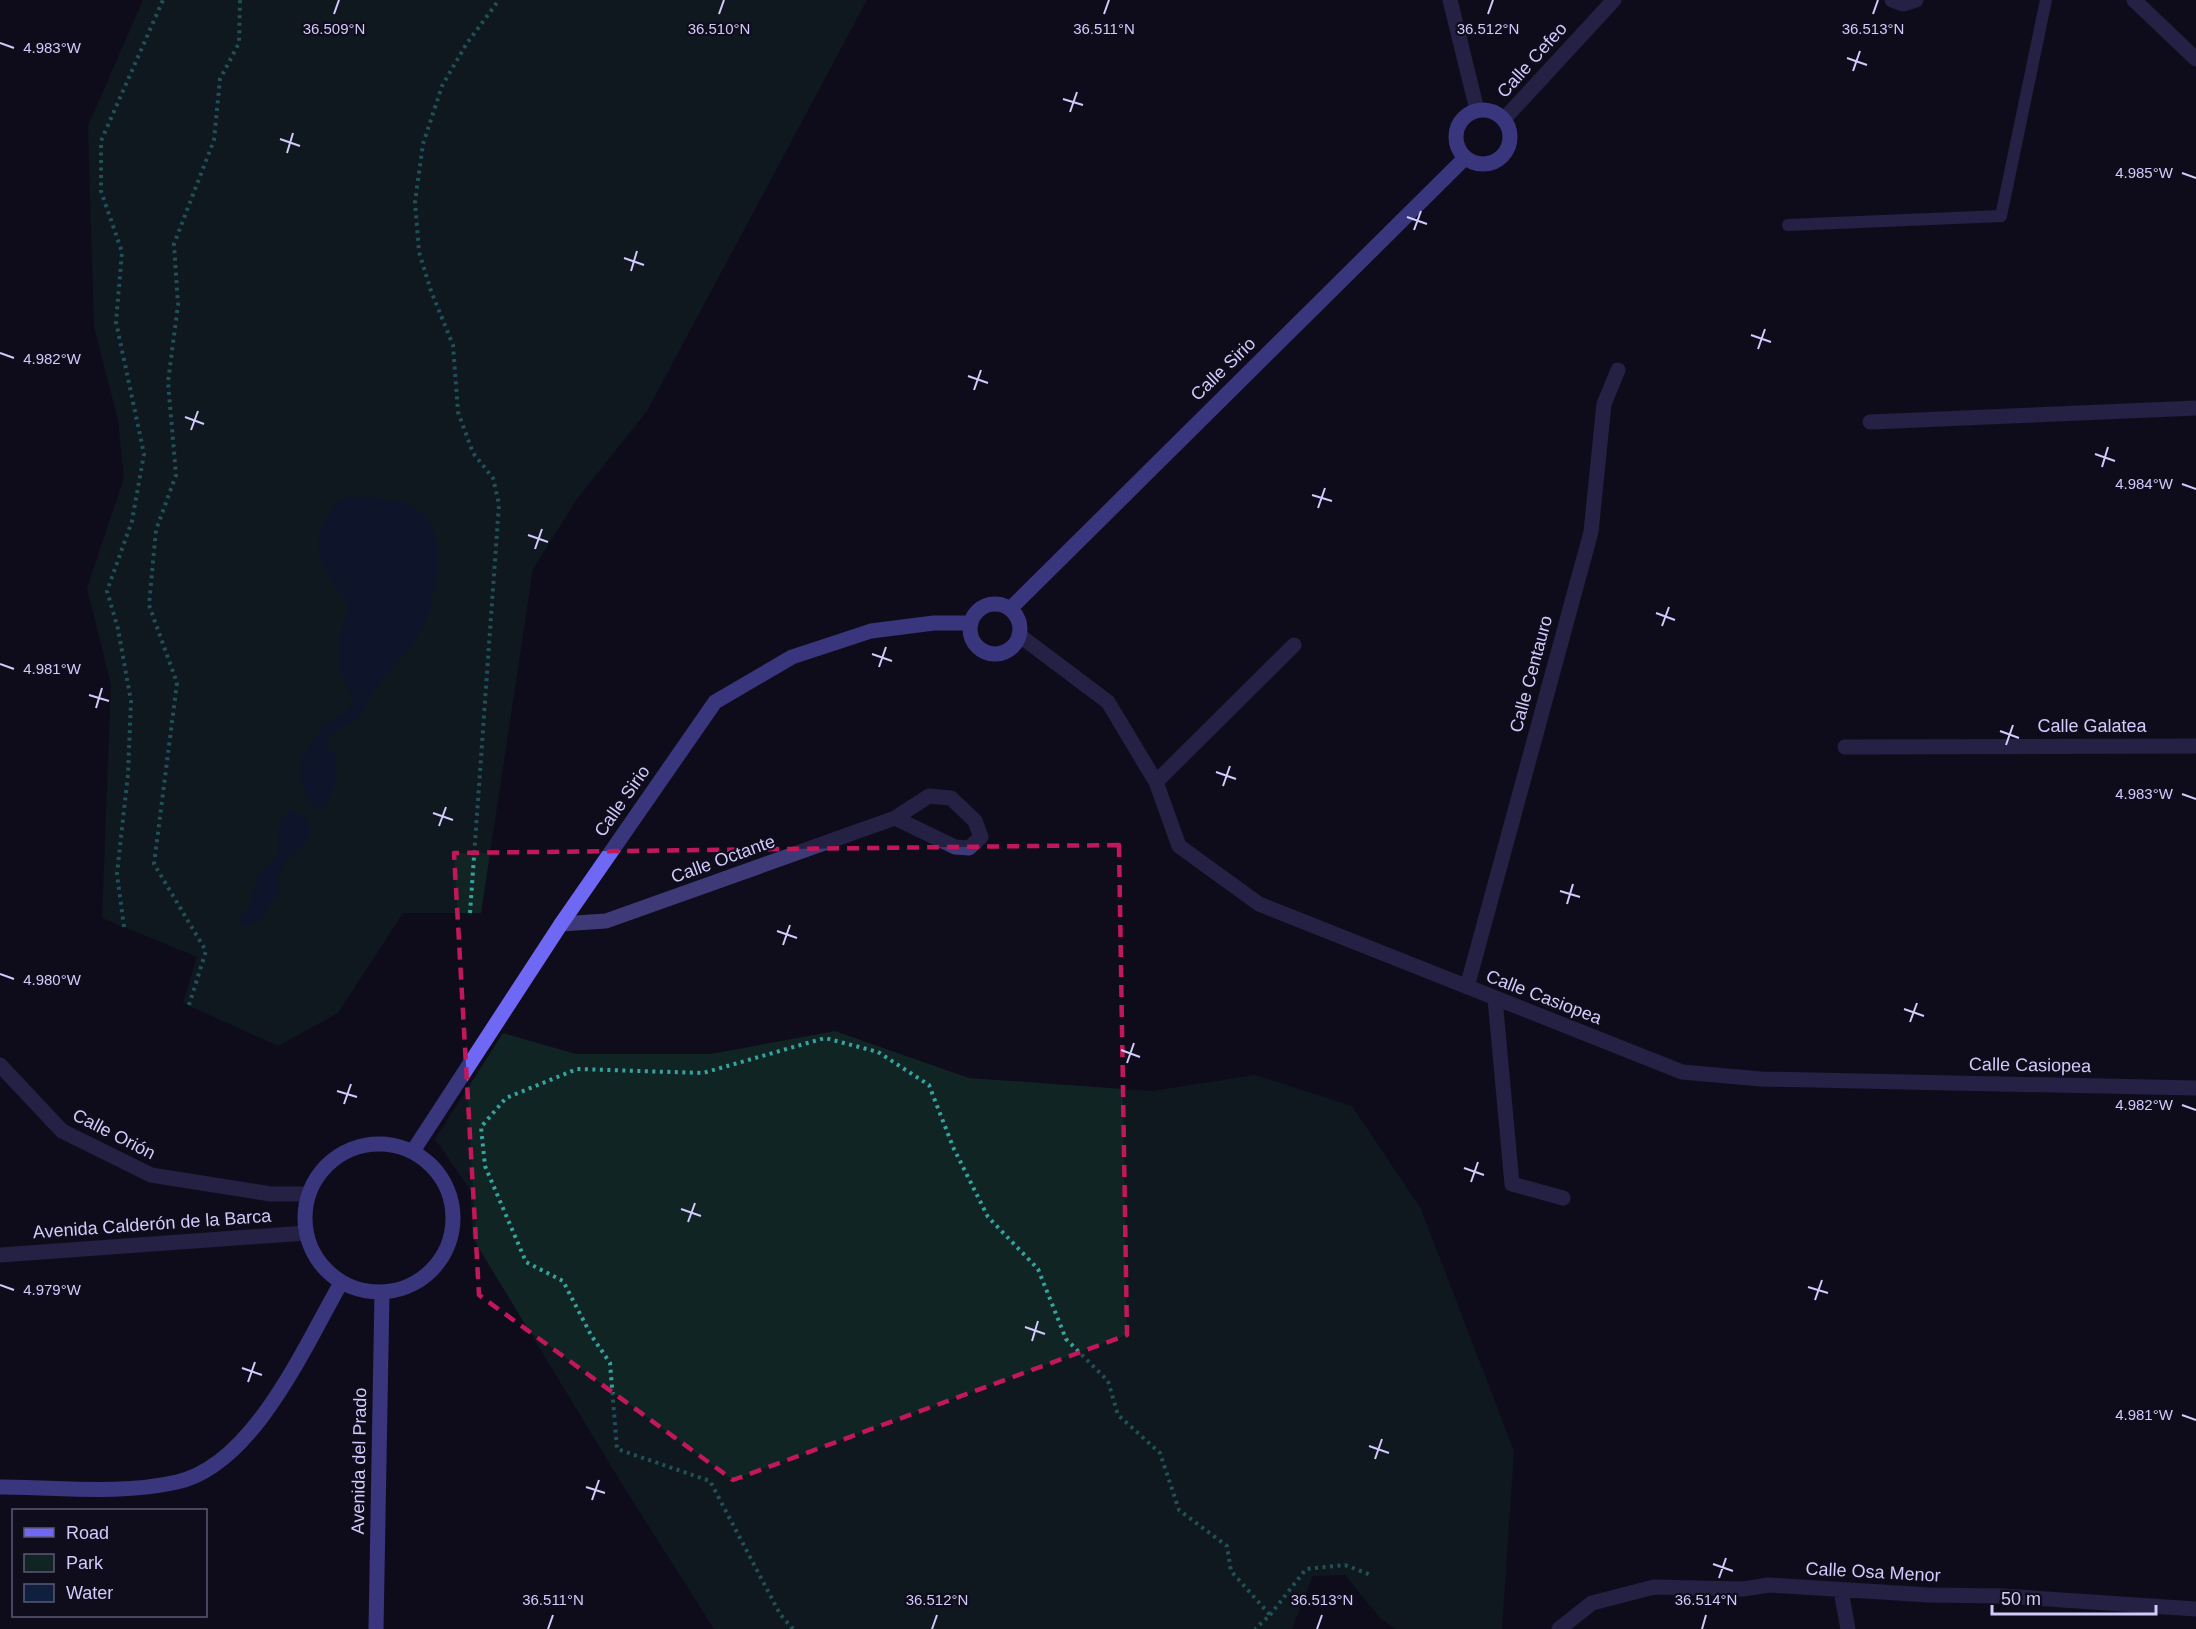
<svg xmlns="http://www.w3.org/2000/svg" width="2196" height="1629" viewBox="0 0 2196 1629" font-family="Arial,sans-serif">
<rect width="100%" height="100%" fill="#0f0c1b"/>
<path fill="#102424" d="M 143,0 L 867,0 L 647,411 L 577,499 L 533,569 L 481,913 L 403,913 L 338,1013 L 278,1046 L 183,1003 L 197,957 L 102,918 L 111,685 L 87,588 L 124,478 L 118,420 L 94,327 L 88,126 Z
M 835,1031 L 969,1078 L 1152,1091 L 1255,1075 L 1352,1106 L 1421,1209 L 1514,1451 L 1502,1629 L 1395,1629 L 1380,1618 L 1345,1575 L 1313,1576 L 1292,1629 L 714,1629 L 625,1489 L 472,1237 L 471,1191 L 435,1139 L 503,1033 L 576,1054 L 711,1054 Z"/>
<path fill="#0e203d" d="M 362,496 C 379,499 410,500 423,513 C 449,539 435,608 418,636 C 406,656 388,671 374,690 C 368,698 365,710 357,717 C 346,728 327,730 326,747 L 336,755 L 337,778 L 325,807 L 315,808 C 302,795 299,775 302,758 C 313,748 312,739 321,729 C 331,717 347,717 354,701 L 339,667 L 340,636 L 349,605 C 320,565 301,543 341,499 Z
M 293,810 L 307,819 L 310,827 L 306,845 L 291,854 L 277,877 L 279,891 L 263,917 L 247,926 L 241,925 L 238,917 L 250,907 L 256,881 L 278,855 C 281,838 273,820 293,810 Z"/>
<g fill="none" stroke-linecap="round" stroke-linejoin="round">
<path stroke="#35a4a0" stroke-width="4" stroke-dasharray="3 4.5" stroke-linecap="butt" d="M 470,913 L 499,504 L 493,478 L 473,453 L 458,412 L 453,345 L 431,291 L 419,252 L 415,202 L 423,144 L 442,86 L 467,43 L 499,0
M 124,927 L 117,874 L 128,774 L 131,701 L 118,629 L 107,591 L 132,521 L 144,454 L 116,322 L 122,252 L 101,191 L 101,141 L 163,0
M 189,1005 L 206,951 L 154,864 L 177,683 L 149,605 L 156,530 L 176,475 L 168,382 L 178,305 L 174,244 L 214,140 L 220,79 L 239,43 L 240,0
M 1270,1615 L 1306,1569 L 1345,1565 L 1371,1575
M 793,1629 L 780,1614 L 710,1481 L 617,1449 L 610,1363 L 591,1335 L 563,1281 L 526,1262 L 485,1166 L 481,1127 L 506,1098 L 577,1069 L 703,1073 L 825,1038 L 878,1052 L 929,1085 L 953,1147 L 988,1217 L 1038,1269 L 1066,1339 L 1108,1381 L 1118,1415 L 1160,1453 L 1179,1510 L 1227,1546 L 1231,1571 L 1270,1615 L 1255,1629"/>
<path stroke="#3e3a77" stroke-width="12" d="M 1788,225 L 2001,216 L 2046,0"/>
<path stroke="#3e3a77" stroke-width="15" d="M 1450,0 L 1477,110
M 1892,0 L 1903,4 L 1916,0
M 2134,0 L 2196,59
M 1504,119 L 1614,0
M 1870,422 L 2196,408
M 1019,635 L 1108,702 L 1156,782 L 1179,846 L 1259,904 L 1682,1072 L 1761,1079 L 2196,1088
M 1845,747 L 2196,746
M 1156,782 L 1294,645
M 561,924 L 606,921 L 895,818 L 929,796 L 951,798 L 975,821 L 981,837 L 969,848 L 955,847 L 895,818
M 1467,987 L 1591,532 L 1604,404 L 1618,370
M 1495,999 L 1512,1184 L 1563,1198
M 0,1065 L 62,1131 L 151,1175 L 271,1194 L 308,1194
M 0,1255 L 306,1233
M 1841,1591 L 1848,1629
M 1559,1629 L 1592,1603 L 1654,1587 L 1743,1589 L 1769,1585 L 1929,1595 L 2003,1596 L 2196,1609"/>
<path stroke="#6e68f4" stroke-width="15" d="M1456 137a27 27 0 1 1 54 0a27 27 0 1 1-54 0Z
M970 629a25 25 0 1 1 50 0a25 25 0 1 1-50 0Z
M 1010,609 L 1465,158
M305 1218a74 74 0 1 1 148 0a74 74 0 1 1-148 0Z
M 413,1151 L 561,924 L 715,702 L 792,657 L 871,631 L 934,623 L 971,623
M 0,1487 C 58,1487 121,1495 177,1482 C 254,1465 305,1345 341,1283
M 376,1629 L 382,1293"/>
</g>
<path d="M0 0H2196V1629H0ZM 1119,845 L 1127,1335 L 733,1480 L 479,1295 L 454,853 Z" fill="#0f0c1b" fill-opacity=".55" fill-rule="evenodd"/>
<path fill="none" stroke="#c2185b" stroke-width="4.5" stroke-dasharray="12 8" stroke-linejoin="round" d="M 1119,845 L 1127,1335 L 733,1480 L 479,1295 L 454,853 Z"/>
<path fill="none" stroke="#d1cafb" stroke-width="2" d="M 334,14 L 339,0M 719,14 L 724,0M 1104,14 L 1109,0M 1488,14 L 1493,0M 1873,14 L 1878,0M 0,43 L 14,48M 1847,58 L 1867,65M 1853,71 L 1860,51M 1063,99 L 1083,105M 1070,112 L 1077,92M 280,139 L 300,146M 287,153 L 293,133M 2182,173 L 2196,178M 1407,217 L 1427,224M 1414,230 L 1421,211M 624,258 L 644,265M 631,271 L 637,251M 1751,335 L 1771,342M 1758,349 L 1765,329M 0,353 L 14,358M 968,376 L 988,383M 974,390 L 981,370M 185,417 L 204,424M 191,430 L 198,411M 2095,454 L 2115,461M 2102,467 L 2108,447M 2182,484 L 2196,489M 1312,495 L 1332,501M 1318,508 L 1325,488M 528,535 L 548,542M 535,549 L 542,529M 1656,613 L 1675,620M 1662,626 L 1669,607M 872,654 L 892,661M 0,664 L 14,669M 879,667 L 886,647M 89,695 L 109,701M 96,708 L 102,688M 2000,731 L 2019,738M 2006,745 L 2013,725M 1216,772 L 1236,779M 1223,786 L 1230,766M 2182,794 L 2196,799M 433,813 L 453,820M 439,826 L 446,807M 1560,891 L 1580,897M 1567,904 L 1573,884M 777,931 L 797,938M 783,945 L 790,925M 0,974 L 14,979M 1904,1009 L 1924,1016M 1910,1022 L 1917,1003M 1121,1050 L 1140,1057M 1127,1063 L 1134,1043M 337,1091 L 357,1097M 344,1104 L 351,1084M 2182,1105 L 2196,1110M 1464,1168 L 1484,1175M 1471,1182 L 1478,1162M 681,1209 L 701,1216M 688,1222 L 695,1203M 0,1285 L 14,1290M 1808,1287 L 1828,1293M 1815,1300 L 1822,1280M 1025,1327 L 1045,1334M 1032,1341 L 1038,1321M 242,1368 L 262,1375M 248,1382 L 255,1362M 2182,1415 L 2196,1420M 1369,1446 L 1389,1453M 1375,1459 L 1382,1439M 586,1487 L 605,1493M 592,1500 L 599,1480M 1713,1564 L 1733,1571M 1719,1578 L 1726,1558M 548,1629 L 553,1615M 932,1629 L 937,1615M 1317,1629 L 1322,1615M 1702,1629 L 1706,1615"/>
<g text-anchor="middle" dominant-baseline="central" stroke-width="4.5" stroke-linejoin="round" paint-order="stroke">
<g font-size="18" fill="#d1cafb" stroke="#0f0c1b">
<text transform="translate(1532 60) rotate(-48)">Calle Cefeo</text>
<text transform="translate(1223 369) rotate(-44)">Calle Sirio</text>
<text transform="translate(1531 674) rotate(-75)">Calle Centauro</text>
<text x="2092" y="726">Calle Galatea</text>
<text transform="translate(622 801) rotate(-55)">Calle Sirio</text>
<text transform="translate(723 859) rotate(-20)">Calle Octante</text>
<text transform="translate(1544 997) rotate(21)">Calle Casiopea</text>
<text transform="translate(2030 1065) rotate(1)">Calle Casiopea</text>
<text transform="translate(114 1134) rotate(27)">Calle Orión</text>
<text transform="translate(152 1224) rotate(-4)">Avenida Calderón de la Barca</text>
<text transform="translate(359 1461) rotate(-89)">Avenida del Prado</text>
<text transform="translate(1873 1572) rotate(3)">Calle Osa Menor</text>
</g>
</g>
<g font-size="15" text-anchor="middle" fill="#d1cafb" stroke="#0f0c1b" stroke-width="4.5" stroke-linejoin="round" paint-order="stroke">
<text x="334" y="34">36.509°N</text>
<text x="719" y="34">36.510°N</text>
<text x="1104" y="34">36.511°N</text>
<text x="1488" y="34">36.512°N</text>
<text x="1873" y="34">36.513°N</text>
<text x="52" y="53">4.983°W</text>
<text x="2144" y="178">4.985°W</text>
<text x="52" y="364">4.982°W</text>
<text x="2144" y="489">4.984°W</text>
<text x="52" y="674">4.981°W</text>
<text x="2144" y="799">4.983°W</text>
<text x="52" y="985">4.980°W</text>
<text x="2144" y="1110">4.982°W</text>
<text x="52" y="1295">4.979°W</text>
<text x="2144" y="1420">4.981°W</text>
<text x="553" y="1605">36.511°N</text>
<text x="937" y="1605">36.512°N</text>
<text x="1322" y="1605">36.513°N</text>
<text x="1706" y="1605">36.514°N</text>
</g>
<rect x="12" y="1509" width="195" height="108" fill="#0f0c1b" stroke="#5d5875" stroke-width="1.5"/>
<rect x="24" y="1528" width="30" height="9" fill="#6e68f4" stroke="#5d5875" stroke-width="1.5"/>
<text x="66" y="1539" font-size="18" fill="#d1cafb">Road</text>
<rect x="24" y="1554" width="30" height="18" fill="#102424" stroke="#5d5875" stroke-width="1.5"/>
<text x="66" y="1569" font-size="18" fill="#d1cafb">Park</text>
<rect x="24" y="1584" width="30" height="18" fill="#0e203d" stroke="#5d5875" stroke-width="1.5"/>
<text x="66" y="1599" font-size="18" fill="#d1cafb">Water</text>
<path d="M1992 1605v9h164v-9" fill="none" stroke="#d1cafb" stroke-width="3"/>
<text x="2001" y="1605" font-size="18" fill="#d1cafb" stroke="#0f0c1b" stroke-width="4.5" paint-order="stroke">50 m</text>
</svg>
